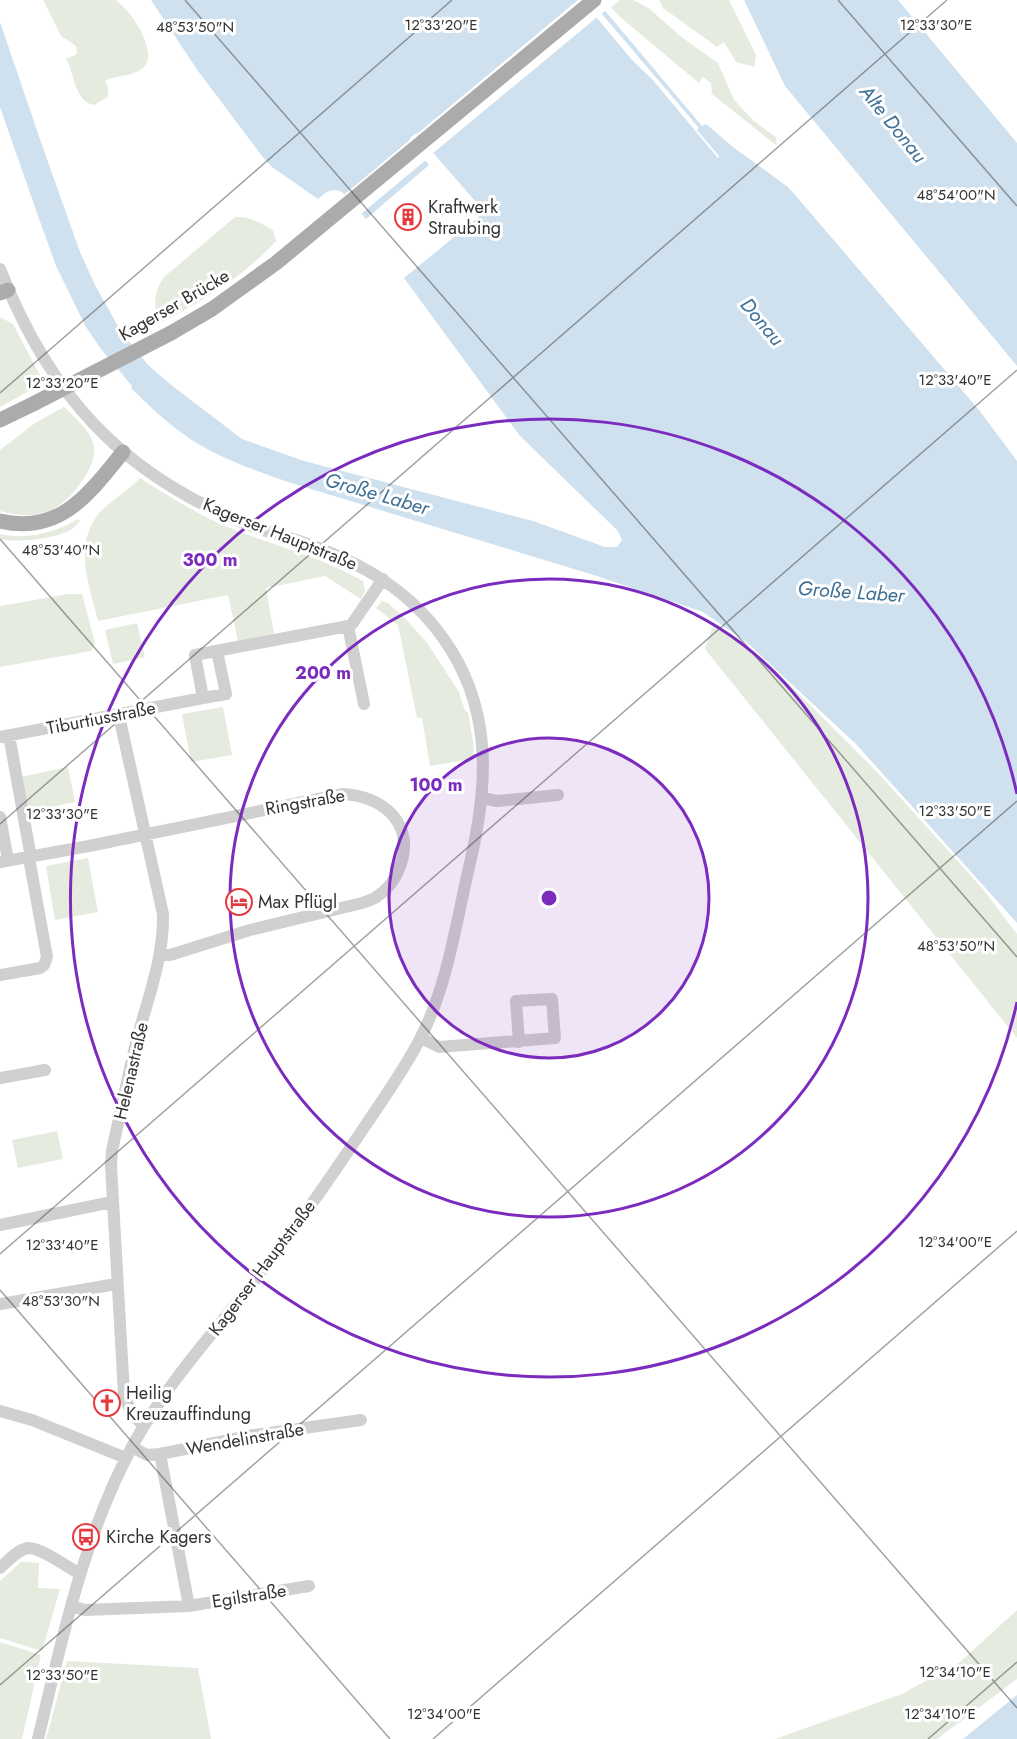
<svg xmlns="http://www.w3.org/2000/svg" width="1017" height="1739" viewBox="0 0 1017 1739" font-family="Jost,sans-serif">
<rect width="100%" height="100%" fill="#fff"/>
<path fill="#e5ecdf" d="M 43,0 L 115,0 C 130,8 159,52 144,67 C 132,78 117,74 105,81 L 108,88 L 108,97 L 94,105 C 74,101 75,74 66,59 L 77,54 L 76,46 L 61,36 Z
M 620,0 L 633,0 L 650,9 L 680,36 L 718,63 L 734,100 L 754,121 L 776,137 L 777,146 L 712,94 L 711,83 L 703,77 L 699,83 L 619,16 L 611,7 Z
M 659,0 L 729,0 L 756,55 L 754,67 L 736,62 L 724,42 L 717,47 L 663,8 Z
M 235,217 C 250,216 260,223 273,230 L 276,241 C 244,276 202,302 160,323 C 153,306 153,293 164,277 Z
M 0,317 L 13,324 L 44,383 L 0,407 Z
M 64,407 C 75,418 92,431 94,448 C 95,459 90,469 84,478 C 63,511 38,522 0,511 L 0,450 L 35,423 Z
M 140,478 C 167,495 195,513 225,526 C 271,545 319,556 363,581 L 365,591 L 361,599 L 325,576 L 266,588 L 274,634 L 238,641 L 228,595 L 98,621 C 89,584 72,543 101,511 C 113,499 128,491 140,478 Z
M 78,519 L 80,521 C 77,524 73,529 69,531 C 53,539 17,543 0,539 L 0,534 C 26,540 56,533 78,519 Z
M 68,594 L 82,594 L 95,643 L 91,651 L 0,667 L 0,606 Z
M 382,601 L 388,603 L 404,617 L 428,644 L 459,692 L 465,711 L 468,712 L 473,741 L 474,759 L 430,766 L 422,718 L 417,718 L 398,625 L 376,608 Z
M 137,623 L 145,657 L 113,664 L 105,630 Z
M 714,623 L 755,653 L 792,687 L 878,773 L 982,888 L 1017,934 L 1017,1038 L 705,649 Z
M 223,707 L 232,755 L 191,762 L 182,714 Z
M 68,767 L 75,802 L 27,812 L 20,777 Z
M 88,858 L 98,912 L 55,920 L 46,866 Z
M 57,1131 L 63,1159 L 18,1168 L 12,1140 Z
M 21,1562 L 39,1563 L 38,1588 L 60,1589 L 42,1651 L 0,1638 L 0,1581 Z
M 1017,1610 L 1017,1679 L 937,1739 L 775,1739 L 902,1694 L 960,1662 Z
M 0,1642 L 41,1655 L 22,1739 L 0,1739 Z
M 67,1661 L 198,1668 L 211,1739 L 46,1739 Z"/>
<path fill="#cfe0ee" d="M 151,0 L 582,0 L 632,60 L 652,79 L 718,158 L 719,156 L 697,130 L 699,128 L 590,0 L 596,0 L 702,126 L 706,124 L 733,147 L 788,187 L 796,196 L 979,410 L 1017,461 L 1017,923 L 855,743 L 745,641 L 703,612 L 597,576 L 288,482 C 262,473 236,464 211,451 C 181,436 155,412 131,388 L 132,386 L 101,349 L 86,327 L 56,266 L 37,213 L 0,107 L 0,22 L 43,148 L 80,252 L 95,285 L 119,328 L 131,344 L 148,365 L 170,384 L 242,439 L 304,461 L 533,521 L 605,547 L 617,547 L 622,540 L 618,531 L 520,436 L 404,278 L 481,215 L 485,215 L 486,210 L 482,209 L 416,133 L 410,138 L 410,143 L 429,165 L 366,219 C 358,210 344,185 330,191 C 325,192 322,196 318,199 L 272,167 L 262,156 L 198,71 Z
M 744,0 L 898,0 L 1017,143 L 1017,366 L 785,86 Z
M 1017,1695 L 1017,1739 L 963,1739 Z"/>
<path fill="#fff" d="M 578,0 L 599,0 L 607,9 L 432,154 L 415,137 L 413,141 L 427,159 L 361,214 L 345,194 Z"/>
<g fill="none" stroke-linecap="round" stroke-linejoin="round">
<path stroke="#d0d0d0" stroke-width="12" d="M 0,269 C 49,394 120,473 246,524 C 263,531 281,535 299,541 C 362,562 415,592 451,650 C 493,717 487,790 470,863 C 456,922 448,985 420,1039 C 403,1072 381,1102 361,1132 C 325,1186 289,1238 248,1289 C 208,1339 165,1387 134,1443 C 84,1534 62,1639 38,1739
M 348,626 L 364,704
M 203,698 L 226,694 L 217,651
M 119,716 L 163,914 C 164,957 148,998 137,1039 C 128,1076 120,1114 112,1151 L 111,1166 L 124,1394 C 128,1406 133,1418 144,1425
M 9,735 L 31,858
M 0,737 L 203,698 L 195,655 L 348,626 L 352,624 L 383,579
M 482,798 L 497,801 L 558,795
M 0,817 L 8,860
M 0,862 L 89,846 L 343,794 C 385,796 417,826 399,869 C 395,879 388,889 379,895 C 375,899 368,901 362,903 L 250,930 L 170,955 L 160,955
M 0,975 L 40,968 L 44,965 L 47,957 L 29,858
M 421,1038 L 439,1047 L 555,1038 L 552,999 L 516,1001 L 519,1042
M 0,1078 L 45,1070
M 0,1225 L 112,1202
M 0,1304 L 116,1284
M 0,1411 L 32,1420 L 126,1458
M 132,1447 L 147,1455 L 160,1454 L 254,1435 L 361,1420
M 160,1454 L 189,1606
M 0,1568 C 8,1561 17,1550 28,1548 C 40,1547 69,1568 80,1574
M 71,1606 L 85,1610 L 189,1606 L 309,1586"/>
<path stroke="#ababab" stroke-width="15" d="M 0,293 L 8,290
M 171,333 L 212,309 L 276,263 L 594,0
M 0,420 L 35,403
M 0,521 C 60,535 89,494 123,452"/>
<path stroke="#ababab" stroke-width="15" d="M 35,403 L 171,333"/>
</g>
<path fill="none" stroke="#333" stroke-width="1.5" stroke-opacity="0.45" d="M 185,0 L 1017,957M 838,0 L 1017,206M 0,393 L 452,0M 0,539 L 1017,1708M 0,824 L 947,0M 0,1254 L 1017,370M 0,1290 L 390,1739M 0,1685 L 1017,801M 433,1739 L 1017,1231M 928,1739 L 1017,1662"/>
<circle cx="549" cy="898" r="160" fill="#7b2cbf" fill-opacity=".12"/>
<g fill="none" stroke="#7b2cbf" stroke-width="3">
<circle cx="549" cy="898" r="160"/>
<circle cx="549" cy="898" r="319"/>
<path d="M1017 1002A479 479 0 1 1 1017 794"/>
</g>
<defs>
<symbol id="building-ring" viewBox="-11 -11 22 22"><circle r="9.5" fill="#fff" stroke="#e6393e" stroke-width="1.5"/><path d="M-4-6H4V6H1V3H-1V6H-4ZM-2.5-4.3h1.7v1.8h-1.7ZM.8-4.3h1.7v1.8H.8ZM-2.5-1h1.7V.8h-1.7ZM.8-1h1.7V.8H.8Z" fill="#e6393e"/></symbol>
<symbol id="hotel-ring" viewBox="-11 -11 22 22"><circle r="9.5" fill="#fff" stroke="#e6393e" stroke-width="1.5"/><path d="M-6-4.5h1.5V1H6V5H4.5V3h-9V5H-6ZM-4 0a1.8 1.8 0 1 1 3.6 0ZM.5 0V-2.5h3Q6-2.5 6 0Z" fill="#e6393e"/></symbol>
<symbol id="church-ring" viewBox="-11 -11 22 22"><circle r="9.5" fill="#fff" stroke="#e6393e" stroke-width="1.5"/><path d="M-1.2-6h2.4v3.5h3.3v2.4h-3.3V6h-2.4V-.1h-3.3v-2.4h3.3Z" fill="#e6393e"/></symbol>
<symbol id="bus-ring" viewBox="-11 -11 22 22"><circle r="9.5" fill="#fff" stroke="#e6393e" stroke-width="1.5"/><path d="M-5-6H5V4H4V6H2V4H-2V6H-4V4H-5ZM-3.5-4V0h7V-4ZM-3.5 1.2v1.5H-2V1.2ZM2 1.2v1.5H3.5V1.2Z" fill="#e6393e"/></symbol>
</defs>
<g fill-rule="evenodd">
<use href="#building-ring" x="393" y="202" width="30" height="30"/>
<use href="#hotel-ring" x="224" y="887" width="30" height="30"/>
<use href="#church-ring" x="92" y="1388" width="30" height="30"/>
<use href="#bus-ring" x="71" y="1522" width="30" height="30"/>
</g>
<g text-anchor="middle" dominant-baseline="central" stroke-width="6" stroke-linejoin="round" paint-order="stroke">
<g font-size="18" fill="#333" stroke="#fff" text-anchor="start">
<text x="428" y="207">Kraftwerk<tspan x="428" dy="21">Straubing</tspan></text>
<text x="258" y="902">Max Pflügl</text>
<text x="126" y="1393">Heilig<tspan x="126" dy="21">Kreuzauffindung</tspan></text>
<text x="106" y="1537">Kirche Kagers</text>
</g>
<g font-size="18" fill="#333" stroke="#fff">
<text transform="translate(174 305) rotate(-30)">Kagerser Brücke</text>
<text transform="translate(280 534) rotate(22)">Kagerser Hauptstraße</text>
<text transform="translate(101 718) rotate(-11)">Tiburtiusstraße</text>
<text transform="translate(305 802) rotate(-10)">Ringstraße</text>
<text transform="translate(131 1071) rotate(-77)">Helenastraße</text>
<text transform="translate(262 1268) rotate(-53)">Kagerser Hauptstraße</text>
<text transform="translate(245 1439) rotate(-10)">Wendelinstraße</text>
<text transform="translate(249 1596) rotate(-9)">Egilstraße</text>
</g>
<g font-size="20" font-style="italic" fill="#3f7196" stroke="#fff">
<text transform="translate(893 124) rotate(51)">Alte Donau</text>
<text transform="translate(762 322) rotate(50)">Donau</text>
<text transform="translate(377 494) rotate(16)">Große Laber</text>
<text transform="translate(851 592) rotate(4)">Große Laber</text>
</g>
</g>
<g font-size="15" text-anchor="middle" fill="#333" stroke="#fff" stroke-width="6" stroke-linejoin="round" paint-order="stroke">
<text x="441" y="30">12°33'20"E</text>
<text x="936" y="30">12°33'30"E</text>
<text x="195" y="32">48°53'50"N</text>
<text x="956" y="200">48°54'00"N</text>
<text x="955" y="385">12°33'40"E</text>
<text x="62" y="388">12°33'20"E</text>
<text x="61" y="555">48°53'40"N</text>
<text x="955" y="816">12°33'50"E</text>
<text x="62" y="819">12°33'30"E</text>
<text x="956" y="951">48°53'50"N</text>
<text x="955" y="1247">12°34'00"E</text>
<text x="62" y="1250">12°33'40"E</text>
<text x="61" y="1306">48°53'30"N</text>
<text x="955" y="1677">12°34'10"E</text>
<text x="62" y="1680">12°33'50"E</text>
<text x="444" y="1719">12°34'00"E</text>
<text x="940" y="1719">12°34'10"E</text>
</g>
<circle cx="549" cy="898" r="9" fill="#7b2cbf" stroke="#fff" stroke-width="3"/>
<g font-size="18" text-anchor="middle" font-weight="bold" fill="#7b2cbf" stroke="#fff" stroke-width="6" stroke-linejoin="round" paint-order="stroke">
<text x="210" y="566">300 m</text>
<text x="323" y="679">200 m</text>
<text x="436" y="791">100 m</text>
</g>
</svg>
